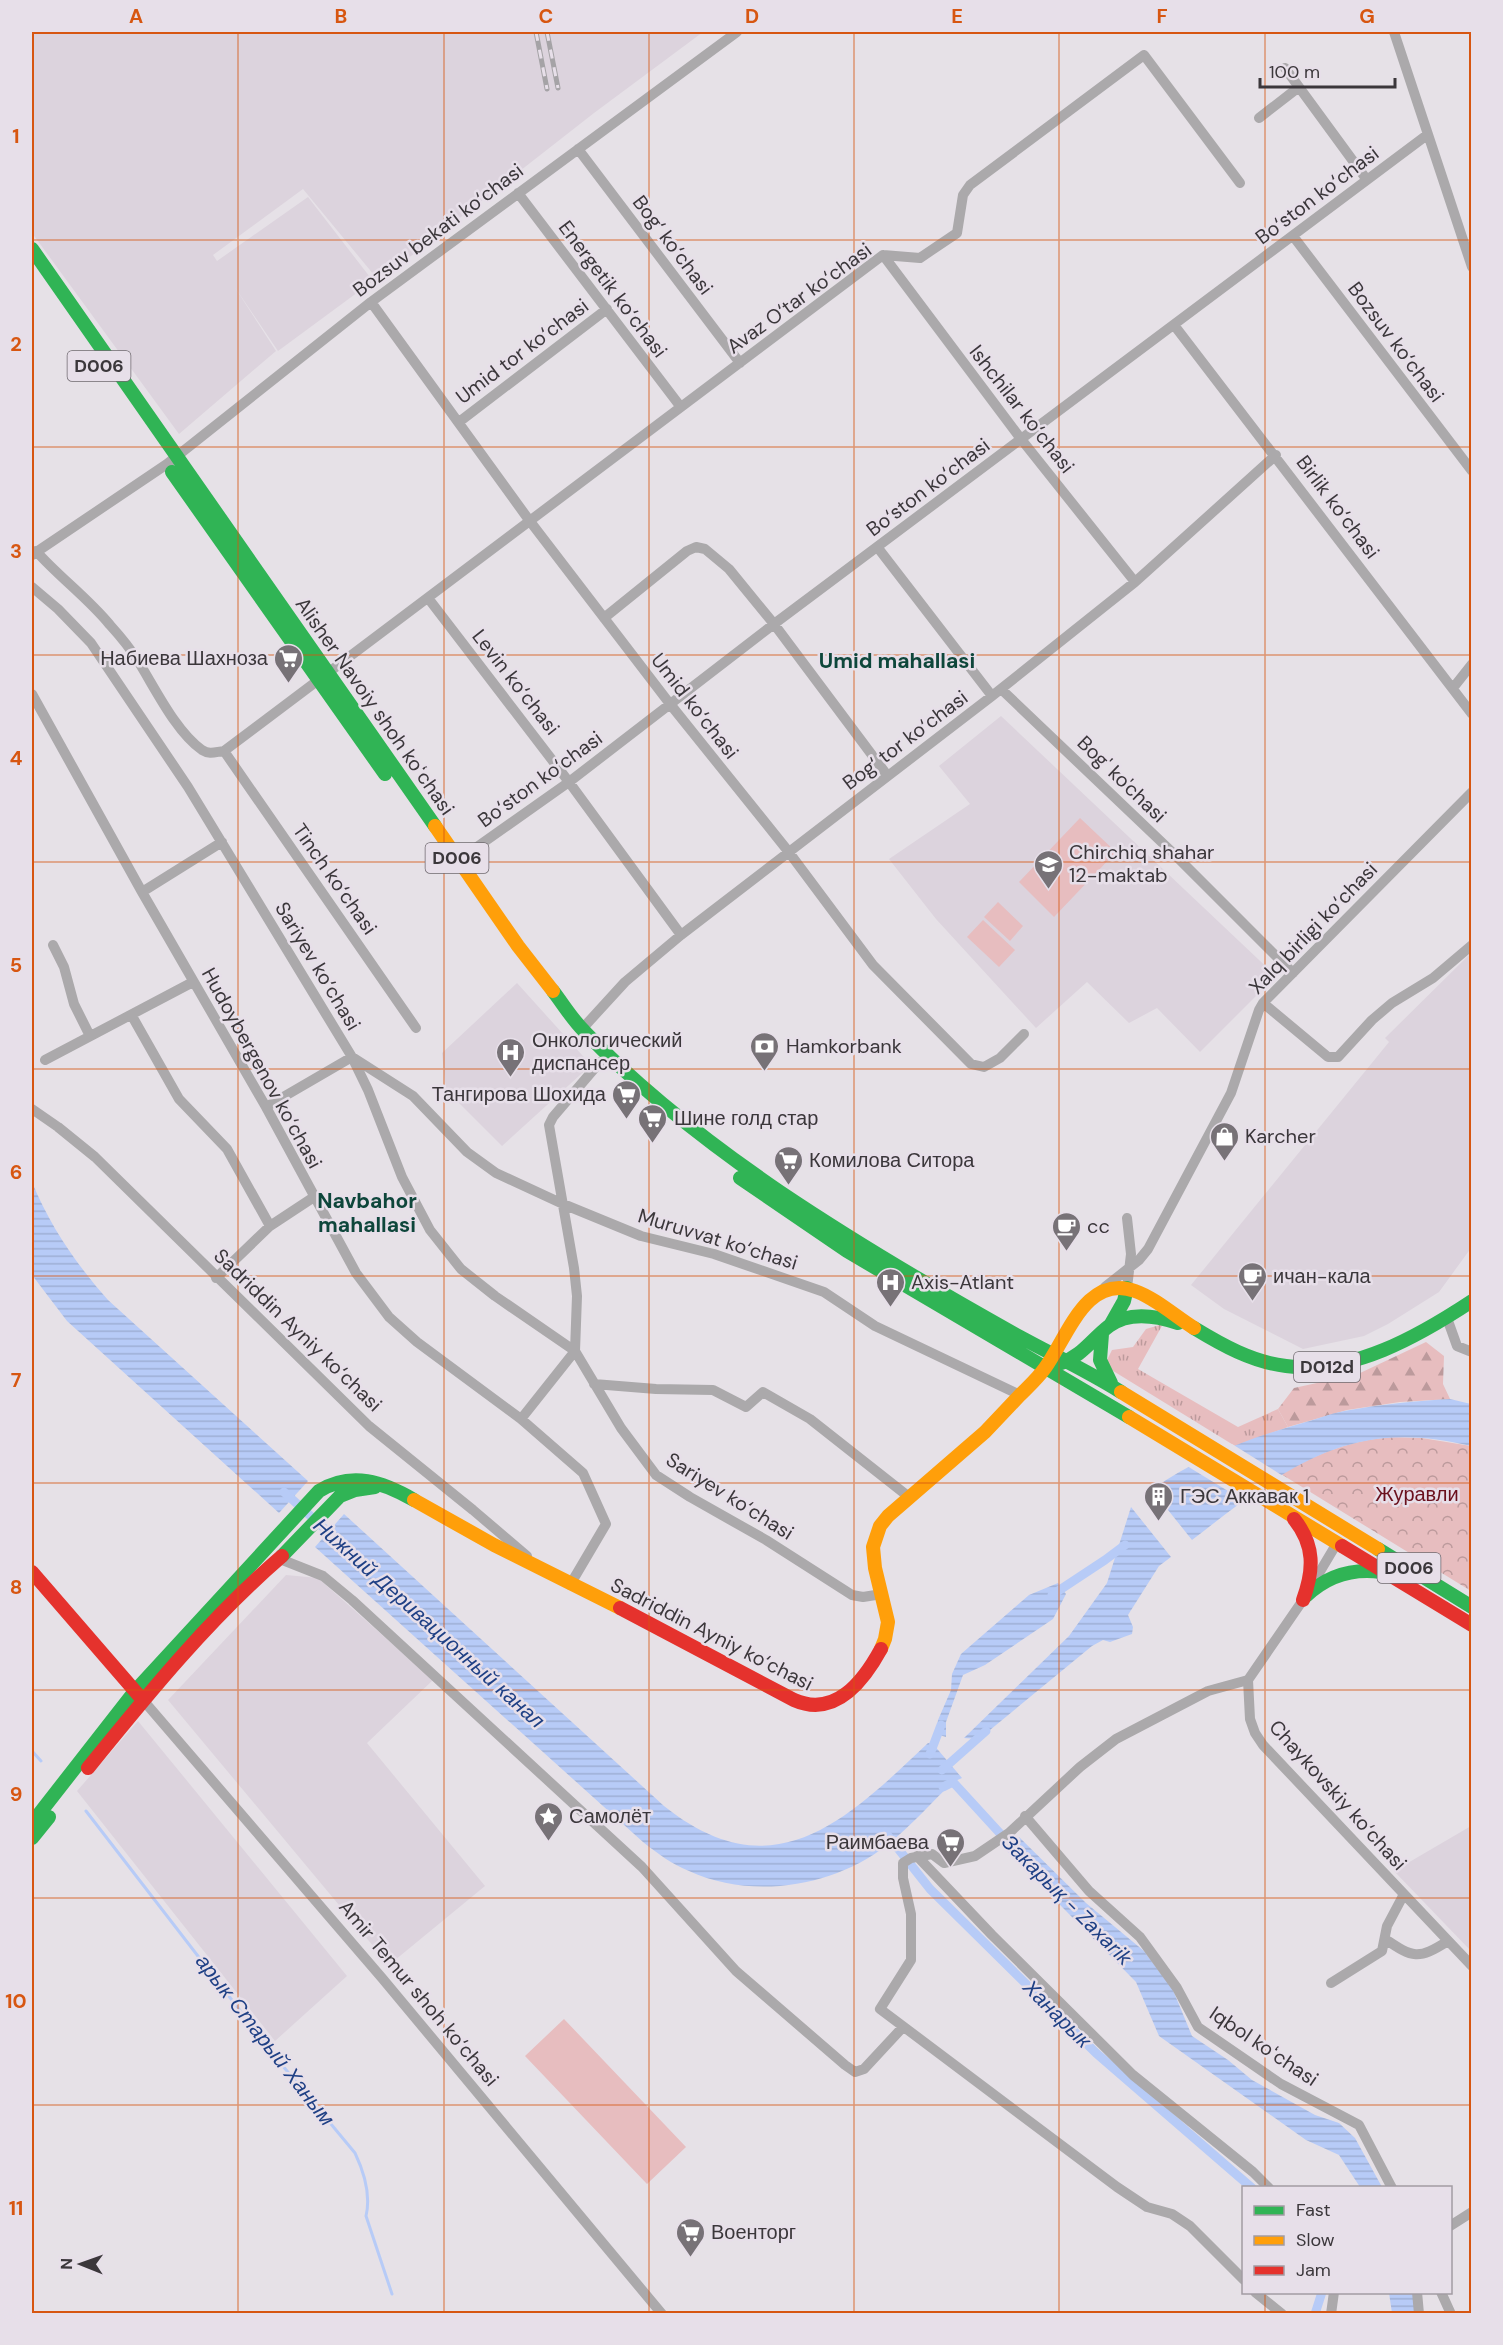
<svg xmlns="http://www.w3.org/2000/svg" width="1503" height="2345" viewBox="0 0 1503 2345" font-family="'DM Sans',sans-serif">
<defs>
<pattern id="grass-tufts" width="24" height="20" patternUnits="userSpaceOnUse" patternTransform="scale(1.5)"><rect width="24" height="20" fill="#e7bdbf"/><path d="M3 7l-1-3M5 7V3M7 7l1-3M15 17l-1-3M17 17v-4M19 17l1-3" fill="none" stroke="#bc9a9c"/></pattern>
<pattern id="forest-firs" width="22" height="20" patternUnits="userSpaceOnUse" patternTransform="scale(1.5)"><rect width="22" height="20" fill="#e7bdbf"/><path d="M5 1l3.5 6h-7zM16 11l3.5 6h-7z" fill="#bc9a9c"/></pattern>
<pattern id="park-crowns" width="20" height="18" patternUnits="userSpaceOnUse" patternTransform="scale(1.5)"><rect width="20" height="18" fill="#e7bdbf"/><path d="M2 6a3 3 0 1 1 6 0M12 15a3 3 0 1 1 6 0" fill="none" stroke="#bc9a9c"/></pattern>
<pattern id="water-rules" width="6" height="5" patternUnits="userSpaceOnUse" patternTransform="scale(1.5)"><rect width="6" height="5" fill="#b7cbf7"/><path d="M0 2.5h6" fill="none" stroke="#9eafd5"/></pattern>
</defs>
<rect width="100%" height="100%" fill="#e6e1e7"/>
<path fill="#dcd3dd" d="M 32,32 L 703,32 L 594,113 L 379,281 L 303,189 L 213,255 L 217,261 L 308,197 L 373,281 L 278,351 L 234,286 L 276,351 L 179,434 L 32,233 Z
M 1001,716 L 1276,976 L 1200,1052 L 1157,1008 L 1129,1023 L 1087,982 L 1036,1028 L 936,919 L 889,859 L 970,804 L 939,766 Z
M 1471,953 L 1471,1248 L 1439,1292 L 1388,1324 L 1364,1336 L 1303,1349 L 1224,1309 L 1191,1285 L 1389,1042 L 1385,1038 Z
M 517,983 L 591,1065 L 502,1146 L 446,1090 L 442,1053 Z
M 286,1575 L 318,1578 L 433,1680 L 367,1743 L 485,1886 L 389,1965 L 168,1700 Z
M 138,1721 L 347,1976 L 275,2041 L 77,1791 Z
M 1471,1826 L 1471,1951 L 1394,1871 Z"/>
<path fill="url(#grass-tufts)" d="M 1163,1324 L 1138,1369 L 1238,1427 L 1278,1409 L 1288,1427 L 1235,1446 L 1110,1369 L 1107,1360 L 1112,1350 L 1133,1347 L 1146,1329 Z"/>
<path fill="url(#forest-firs)" d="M 1426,1342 L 1444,1356 L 1443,1384 L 1450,1399 L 1400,1402 L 1347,1410 L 1288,1427 L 1278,1409 L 1294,1388 L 1358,1374 Z"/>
<path fill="url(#park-crowns)" d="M 1392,1437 L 1422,1438 L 1471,1446 L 1471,1591 L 1281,1474 C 1316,1454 1351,1440 1392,1437 Z"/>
<path fill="#e7bdbf" d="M 1080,818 L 1116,852 L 1054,917 L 1019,882 Z
M 998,902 L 1023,926 L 1010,941 L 984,917 Z
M 983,920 L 1015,950 L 999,967 L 967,937 Z
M 564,2019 L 686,2147 L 647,2184 L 525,2056 Z"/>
<path fill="url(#water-rules)" d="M 32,1182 C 50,1226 76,1264 108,1300 L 308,1481 L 279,1513 L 67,1321 L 32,1275 Z
M 1450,1399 L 1471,1404 L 1471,1446 C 1348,1415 1283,1470 1192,1540 L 1152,1490 C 1196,1457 1253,1437 1306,1422 C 1320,1418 1335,1412 1350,1410 C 1383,1404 1417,1401 1450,1399 Z
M 1131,1507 L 1171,1557 L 1159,1566 L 1128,1615 L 1133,1627 L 1132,1634 L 1110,1642 L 1103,1640 L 1092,1646 L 979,1739 L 964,1738 L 1069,1636 L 1107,1583 Z
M 344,1514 L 664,1806 C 773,1893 846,1821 928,1743 L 933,1744 L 962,1778 L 953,1782 C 932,1802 911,1826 887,1845 C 834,1887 752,1900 689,1871 C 672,1864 658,1854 643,1842 L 315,1547 Z
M 1058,1583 L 1066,1594 L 1053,1619 L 985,1665 L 963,1675 L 946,1722 L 946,1737 L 936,1734 L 938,1720 L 951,1690 L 952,1674 L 961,1654 L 1029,1595 Z
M 1019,1837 L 1086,1903 L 1144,1951 L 1173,1990 L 1192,2036 L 1228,2060 L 1252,2080 L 1315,2115 L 1339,2123 L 1355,2138 L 1382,2187 L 1360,2187 L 1339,2155 L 1306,2140 L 1159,2036 L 1136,1982 L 1001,1845 L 1005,1839 Z
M 1389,2293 L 1414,2293 L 1416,2313 L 1392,2313 Z"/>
<path fill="#e6e1e7" d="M 1232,1444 L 1283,1476 L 1246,1502 L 1187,1466 Z"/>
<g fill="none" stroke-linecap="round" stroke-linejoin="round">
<path stroke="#b7cbf7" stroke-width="3" d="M 32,1751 L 41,1761
M 86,1811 L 282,2065 L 355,2153 C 364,2172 371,2195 366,2216 L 392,2294"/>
<path stroke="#b7cbf7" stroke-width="9" d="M 284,1492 L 336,1539
M 1052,1595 L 1105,1560 L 1125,1545
M 930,1754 L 941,1725
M 942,1770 L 986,1731
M 943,1787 L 953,1782 L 1007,1841
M 885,1832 L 930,1889 L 1096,2053 L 1252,2188
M 1315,2314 L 1322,2292"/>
<path stroke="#aba9ab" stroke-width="10" d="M 1394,32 L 1472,267
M 1285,68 L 1367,180
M 1259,118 L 1299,87
M 578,149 L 740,363
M 518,193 L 680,406
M 1293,236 L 1472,471
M 883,255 L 1021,439 L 1135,582
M 371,302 L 529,520 L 670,704 L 788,851 L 873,965 L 971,1064 L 984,1067 L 1000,1058 L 1024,1034
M 1174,325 L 1472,714
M 459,422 L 607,309
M 878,548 L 992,696
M 36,551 C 59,577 88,598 110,625 C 120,636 130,648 138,661 C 155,688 176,732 202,750 C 210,755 215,752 224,751 L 883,255 L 920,258 L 957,233 L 963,195 L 970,185 L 1144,55 L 1240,183
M 32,555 L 167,464 L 371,302 L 737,32
M 32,587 L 58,609 L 91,643 L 188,787 L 352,1057 L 368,1090 L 402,1177 L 430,1230 L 461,1269 L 495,1296 L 575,1351 L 621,1428 L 656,1475 L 690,1497 L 766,1540 L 852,1595 L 863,1597 L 882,1594
M 428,598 L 569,782 L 681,935
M 604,618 L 687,551 L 696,547 L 705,549 L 729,569 L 774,624 L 887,775
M 1453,688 L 1472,664
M 1001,689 L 1172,852 L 1293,973
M 32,694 L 142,892 L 266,1107 L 356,1273 L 389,1317 L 417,1342 L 521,1419 L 583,1473 L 606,1524 L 570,1585
M 224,751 L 416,1028
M 450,866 L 569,782 L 774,624 L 1427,135
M 142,892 L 222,842
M 53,945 L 64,967 L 74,1004 L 90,1036
M 1263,1003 L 1328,1057 L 1338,1057 L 1372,1020 L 1392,1003 L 1433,978 L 1472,945
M 132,1016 L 179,1099 L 227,1149 L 270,1226
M 582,1029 L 625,982 L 681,935 L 992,696 L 1135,582 L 1276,455
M 45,1060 L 193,982
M 266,1107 L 352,1057 L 413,1096 L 467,1152 L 496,1173 L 563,1204 L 641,1236 L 714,1254 L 824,1292 L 875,1326 L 1020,1395
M 32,1109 L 58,1127 L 95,1157 L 369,1426 L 473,1510 L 527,1556
M 216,1278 L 270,1226 L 314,1197
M 1105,1287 L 1139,1260 L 1148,1249 L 1231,1093 L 1259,1010 L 1263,1003 L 1472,792
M 1127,1288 L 1131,1254 L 1127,1218
M 1447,1318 L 1457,1346 L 1472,1352
M 594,1384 L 656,1389 L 713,1390 L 746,1407 L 763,1392 L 810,1419 L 909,1497
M 521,1419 L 575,1351 L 577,1296 L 574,1268 L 549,1125 L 553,1117 L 600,1062
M 1337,1543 L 1303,1600 L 1248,1680 L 1250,1719 L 1255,1733 L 1263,1745 L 1472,1966
M 280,1559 L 323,1576 L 352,1600 L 642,1867 L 736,1971 L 845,2065 L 855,2072 L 864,2069 L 903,2027
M 143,1700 L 382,1978 L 662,2314
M 1025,1816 L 1089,1891 L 1140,1937 L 1177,1988 L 1198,2027 L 1281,2084 L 1359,2125 L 1392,2188
M 917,1856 L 992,1935 L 1133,2075 L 1253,2172 L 1269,2188
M 1385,1939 C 1413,1958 1418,1960 1448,1941
M 1331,1983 L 1382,1951 L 1387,1926 L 1404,1894
M 1450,2226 L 1472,2212
M 1244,2280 L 1190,2226 L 1172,2214 L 1147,2207 L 1117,2187 L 880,2009 L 911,1960 L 911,1914 L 903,1878 L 903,1863 L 911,1858 L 932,1854 L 944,1863 L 975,1856 L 1009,1833 L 1080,1767 L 1116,1739 L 1208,1691 L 1248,1680
M 1255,2292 L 1282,2314
M 1417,2292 L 1419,2314
M 1441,2292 L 1451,2314
M 1331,2314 L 1334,2292"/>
<path stroke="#30b455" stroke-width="14" d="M 32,249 C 165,442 302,633 435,826
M 172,472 L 385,774
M 553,991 C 563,1004 572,1019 584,1031 C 642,1092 710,1144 780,1192 C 856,1243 934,1289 1013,1333 C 1049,1353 1086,1370 1121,1392
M 740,1178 L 847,1251 L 1129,1417
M 1111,1324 L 1124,1301 L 1127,1288
M 1194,1328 C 1222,1345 1252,1362 1286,1366 C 1351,1375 1419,1336 1472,1301
M 1102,1334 L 1100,1360 L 1111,1383
M 1061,1363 C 1082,1356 1092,1339 1109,1326 C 1129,1311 1157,1316 1178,1323
M 1378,1549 L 1472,1607
M 282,1556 L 340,1496 L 355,1490 L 375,1487
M 1306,1596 C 1327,1576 1352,1568 1381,1572
M 32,1823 L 135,1691 L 319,1491 C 352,1471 383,1482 414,1500
M 32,1838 L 49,1817"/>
<path stroke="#ff9f0a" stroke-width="14" d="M 435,826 L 518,946 L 553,991
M 1121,1392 L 1378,1549
M 1020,1395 C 1029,1386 1038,1378 1045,1368 C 1067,1338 1086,1273 1135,1291 C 1155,1298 1175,1316 1194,1328
M 1129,1417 L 1342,1546
M 414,1500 L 494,1545 L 620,1608
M 881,1649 L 885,1639 L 888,1622 L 875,1568 L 873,1547 L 880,1526 L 888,1516 L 985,1432 L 1020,1395"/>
<path stroke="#e5322d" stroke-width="14" d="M 1294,1519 C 1315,1545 1314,1570 1303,1600
M 1342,1546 L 1472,1625
M 32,1572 L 141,1698
M 620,1608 L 794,1700 C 835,1718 863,1682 881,1649
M 88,1768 C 148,1694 209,1619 282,1556"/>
<defs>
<path id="rail" d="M 536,32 L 547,89
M 547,32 L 558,88"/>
</defs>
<use href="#rail" stroke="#a5a3a6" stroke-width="5"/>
<use href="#rail" stroke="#e7dfe9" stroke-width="3" stroke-dasharray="9" stroke-linecap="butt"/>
</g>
<path fill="none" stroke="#d75611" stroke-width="1.5" stroke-opacity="0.55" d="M 238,32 L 238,2314M 444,32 L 444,2314M 649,32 L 649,2314M 854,32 L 854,2314M 1059,32 L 1059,2314M 1265,32 L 1265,2188M 32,240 L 1472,240M 32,447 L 1472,447M 32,655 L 1472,655M 32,862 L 1472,862M 32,1069 L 1472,1069M 32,1276 L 1472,1276M 32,1483 L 1472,1483M 32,1690 L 1472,1690M 32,1898 L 1472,1898M 32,2105 L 1472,2105M 1265,2292 L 1265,2314"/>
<defs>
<symbol id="supermarket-pin" viewBox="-11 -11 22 30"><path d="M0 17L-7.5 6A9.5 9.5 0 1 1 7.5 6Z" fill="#777277" stroke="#e7dfe9"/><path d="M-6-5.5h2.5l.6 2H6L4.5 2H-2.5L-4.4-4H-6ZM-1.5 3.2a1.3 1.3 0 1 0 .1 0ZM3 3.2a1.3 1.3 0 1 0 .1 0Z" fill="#fff"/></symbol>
<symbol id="school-pin" viewBox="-11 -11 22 30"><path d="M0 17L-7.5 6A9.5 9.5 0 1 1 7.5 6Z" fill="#777277" stroke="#e7dfe9"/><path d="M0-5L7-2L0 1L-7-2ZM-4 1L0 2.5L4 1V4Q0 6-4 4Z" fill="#fff"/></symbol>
<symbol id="bank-pin" viewBox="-11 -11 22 30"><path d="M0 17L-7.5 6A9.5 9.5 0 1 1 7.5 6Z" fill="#777277" stroke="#e7dfe9"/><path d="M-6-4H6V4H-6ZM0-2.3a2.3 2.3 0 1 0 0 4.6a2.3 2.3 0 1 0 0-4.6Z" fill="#fff"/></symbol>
<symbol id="hospital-pin" viewBox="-11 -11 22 30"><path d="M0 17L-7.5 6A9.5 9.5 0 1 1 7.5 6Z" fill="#777277" stroke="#e7dfe9"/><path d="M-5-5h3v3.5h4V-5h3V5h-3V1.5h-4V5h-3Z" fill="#fff"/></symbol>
<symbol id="shop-pin" viewBox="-11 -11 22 30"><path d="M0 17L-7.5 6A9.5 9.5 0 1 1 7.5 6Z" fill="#777277" stroke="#e7dfe9"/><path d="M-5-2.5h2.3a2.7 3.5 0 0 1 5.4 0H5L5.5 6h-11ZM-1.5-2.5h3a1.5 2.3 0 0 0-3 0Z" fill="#fff"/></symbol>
<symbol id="cafe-pin" viewBox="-11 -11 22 30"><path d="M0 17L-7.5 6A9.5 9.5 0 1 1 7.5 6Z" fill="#777277" stroke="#e7dfe9"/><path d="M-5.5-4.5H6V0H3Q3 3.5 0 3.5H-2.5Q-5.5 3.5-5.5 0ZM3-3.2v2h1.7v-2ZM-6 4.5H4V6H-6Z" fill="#fff"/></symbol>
<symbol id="building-pin" viewBox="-11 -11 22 30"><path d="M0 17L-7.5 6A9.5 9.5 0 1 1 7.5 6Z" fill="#777277" stroke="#e7dfe9"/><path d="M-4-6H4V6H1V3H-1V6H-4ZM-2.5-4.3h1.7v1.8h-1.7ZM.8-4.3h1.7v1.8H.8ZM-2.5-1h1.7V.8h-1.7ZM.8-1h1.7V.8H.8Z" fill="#fff"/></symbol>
<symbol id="sight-pin" viewBox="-11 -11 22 30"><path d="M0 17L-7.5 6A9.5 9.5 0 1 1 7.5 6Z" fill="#777277" stroke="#e7dfe9"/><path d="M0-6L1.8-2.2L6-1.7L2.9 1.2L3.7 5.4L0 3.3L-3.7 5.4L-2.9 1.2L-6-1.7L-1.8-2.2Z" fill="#fff"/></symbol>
</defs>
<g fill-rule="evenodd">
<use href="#supermarket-pin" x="272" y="642" width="33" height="45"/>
<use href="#school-pin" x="1032" y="848" width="33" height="45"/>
<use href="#bank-pin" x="748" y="1030" width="33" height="45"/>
<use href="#hospital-pin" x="494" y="1036" width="33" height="45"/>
<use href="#supermarket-pin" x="610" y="1078" width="33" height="45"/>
<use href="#supermarket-pin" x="636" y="1102" width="33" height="45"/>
<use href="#shop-pin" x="1208" y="1120" width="33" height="45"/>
<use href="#supermarket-pin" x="772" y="1144" width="33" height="45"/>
<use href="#cafe-pin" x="1050" y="1210" width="33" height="45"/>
<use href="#cafe-pin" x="1236" y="1260" width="33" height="45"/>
<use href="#hospital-pin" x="874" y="1266" width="33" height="45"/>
<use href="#building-pin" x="1142" y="1480" width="33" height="45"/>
<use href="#sight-pin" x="532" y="1800" width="33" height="45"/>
<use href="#supermarket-pin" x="934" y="1826" width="33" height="45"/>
<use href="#supermarket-pin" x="674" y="2216" width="33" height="45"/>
</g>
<g text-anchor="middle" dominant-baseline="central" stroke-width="5" stroke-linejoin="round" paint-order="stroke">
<g fill="#e7dfe9" stroke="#6f696f" stroke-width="1.5">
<rect x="67.5" y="351" width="63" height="30" rx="4.5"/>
<rect x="425.5" y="843" width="63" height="30" rx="4.5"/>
<rect x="1294" y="1352" width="66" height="30" rx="4.5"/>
<rect x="1377.5" y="1553" width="63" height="30" rx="4.5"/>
</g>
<g font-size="18" font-weight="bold" fill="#3b373b">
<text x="99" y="366">D006</text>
<text x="457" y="858">D006</text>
<text x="1327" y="1367">D012d</text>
<text x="1409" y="1568">D006</text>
</g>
<g font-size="20" fill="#3b373b" stroke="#e7dfe9">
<text transform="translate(1317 195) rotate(-37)">Bo‘ston ko‘chasi</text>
<text transform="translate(438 230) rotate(-37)">Bozsuv bekati ko‘chasi</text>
<text transform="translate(673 245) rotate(53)">Bog‘ ko‘chasi</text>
<text transform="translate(613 289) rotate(53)">Energetik ko‘chasi</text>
<text transform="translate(799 298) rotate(-36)">Avaz O‘tar ko‘chasi</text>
<text transform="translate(1396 342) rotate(53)">Bozsuv ko‘chasi</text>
<text transform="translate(522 351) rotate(-37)">Umid tor ko‘chasi</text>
<text transform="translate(1022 409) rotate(52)">Ishchilar ko‘chasi</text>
<text transform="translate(928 487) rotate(-37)">Bo‘ston ko‘chasi</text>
<text transform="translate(1338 507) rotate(53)">Birlik ko‘chasi</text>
<text transform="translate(516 682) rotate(52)">Levin ko‘chasi</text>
<text transform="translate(375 706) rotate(55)">Alisher Navoiy shoh koʻchasi</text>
<text transform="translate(695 706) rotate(52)">Umid ko‘chasi</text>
<text transform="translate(905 740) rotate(-37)">Bog‘ tor ko‘chasi</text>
<text transform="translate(540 779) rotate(-36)">Bo‘ston ko‘chasi</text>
<text transform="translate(1122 779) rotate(44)">Bog' ko'chasi</text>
<text transform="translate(335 879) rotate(55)">Tinch ko‘chasi</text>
<text transform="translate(1313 928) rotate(-46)">Xalq birligi ko‘chasi</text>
<text transform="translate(318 966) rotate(59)">Sariyev ko‘chasi</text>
<text transform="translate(262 1068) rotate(61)">Hudoybergenov ko‘chasi</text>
<text transform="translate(718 1239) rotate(17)">Muruvvat ko‘chasi</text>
<text transform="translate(298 1330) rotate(44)">Sadriddin Ayniy ko‘chasi</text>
<text transform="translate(730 1496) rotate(32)">Sariyev ko‘chasi</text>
<text transform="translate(712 1634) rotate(27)">Sadriddin Ayniy ko‘chasi</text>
<text transform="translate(1338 1795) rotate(48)">Chaykovskiy ko‘chasi</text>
<text transform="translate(419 1993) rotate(50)">Amir Temur shoh ko‘chasi</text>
<text transform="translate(1264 2046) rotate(34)">Iqbol koʻchasi</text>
</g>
<g font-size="20" fill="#3b373b" stroke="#e7dfe9" text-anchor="start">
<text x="268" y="658" text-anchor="end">Набиева Шахноза</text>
<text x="1069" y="852">Chirchiq shahar<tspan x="1069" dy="23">12-maktab</tspan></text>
<text x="532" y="1040">Онкологический<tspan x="532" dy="23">диспансер</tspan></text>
<text x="786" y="1046">Hamkorbank</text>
<text x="606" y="1094" text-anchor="end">Тангирова Шохида</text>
<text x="674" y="1118">Шине голд стар</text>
<text x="1245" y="1136">Karcher</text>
<text x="809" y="1160">Комилова Ситора</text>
<text x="1087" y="1226">cc</text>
<text x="1273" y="1276">ичан-кала</text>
<text x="911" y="1282">Axis-Atlant</text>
<text x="1180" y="1496">ГЭС Аккавак 1</text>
<text x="569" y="1816">Самолёт</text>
<text x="929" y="1842" text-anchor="end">Раимбаева</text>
<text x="711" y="2232">Военторг</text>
</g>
<g font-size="20" fill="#6a101d" stroke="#e7dfe9">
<text x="1417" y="1494">Журавли</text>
</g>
<g font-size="21" font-weight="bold" fill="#0e463b" stroke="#e7dfe9">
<text x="897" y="661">Umid mahallasi</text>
<text x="367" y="1201">Navbahor<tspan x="367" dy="24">mahallasi</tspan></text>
</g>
<g font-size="21" font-style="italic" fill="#1f4085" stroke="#e7dfe9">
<text transform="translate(429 1623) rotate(42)">Нижний Деривационный канал</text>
<text transform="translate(1067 1900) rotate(45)">Закарық - Zaxarik</text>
<text transform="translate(1057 2014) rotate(45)">Ханарык</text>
<text transform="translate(265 2040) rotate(52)">арык Старый Ханым</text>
</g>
</g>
<rect width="1503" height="2345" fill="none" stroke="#e7dfe9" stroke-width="66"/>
<rect x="1242" y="2186" width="210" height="108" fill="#e7dfe9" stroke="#a29ca3" stroke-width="1.5"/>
<rect x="1254" y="2206" width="30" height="9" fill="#30b455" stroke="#a29ca3" stroke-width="1.5"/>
<text x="1296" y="2216" font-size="18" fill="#3b373b">Fast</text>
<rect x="1254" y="2236" width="30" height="9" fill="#ff9f0a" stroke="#a29ca3" stroke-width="1.5"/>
<text x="1296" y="2246" font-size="18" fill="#3b373b">Slow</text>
<rect x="1254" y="2266" width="30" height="9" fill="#e5322d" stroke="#a29ca3" stroke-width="1.5"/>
<text x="1296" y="2276" font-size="18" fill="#3b373b">Jam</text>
<g transform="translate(81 2264) rotate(271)" stroke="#e7dfe9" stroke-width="4.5" paint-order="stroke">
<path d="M0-4.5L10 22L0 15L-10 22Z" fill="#3b373b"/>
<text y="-9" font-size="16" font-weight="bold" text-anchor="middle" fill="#3b373b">N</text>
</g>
<path d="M1260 78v9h135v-9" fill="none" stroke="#3b373b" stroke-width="3"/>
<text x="1269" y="78" font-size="18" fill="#3b373b" stroke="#e7dfe9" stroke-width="4.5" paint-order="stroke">100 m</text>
<rect x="33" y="33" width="1437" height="2279" fill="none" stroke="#d75611" stroke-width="2"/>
<g font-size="20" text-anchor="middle" font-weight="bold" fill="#d75611">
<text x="136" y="23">A</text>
<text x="341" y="23">B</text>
<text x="546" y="23">C</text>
<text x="752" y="23">D</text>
<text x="957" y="23">E</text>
<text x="1162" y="23">F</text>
<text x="1367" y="23">G</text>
<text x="16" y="143">1</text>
<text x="16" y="351">2</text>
<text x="16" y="558">3</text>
<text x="16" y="765">4</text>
<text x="16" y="972">5</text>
<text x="16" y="1179">6</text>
<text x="16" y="1387">7</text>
<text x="16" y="1594">8</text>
<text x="16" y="1801">9</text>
<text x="16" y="2008">10</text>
<text x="16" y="2215">11</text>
</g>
</svg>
